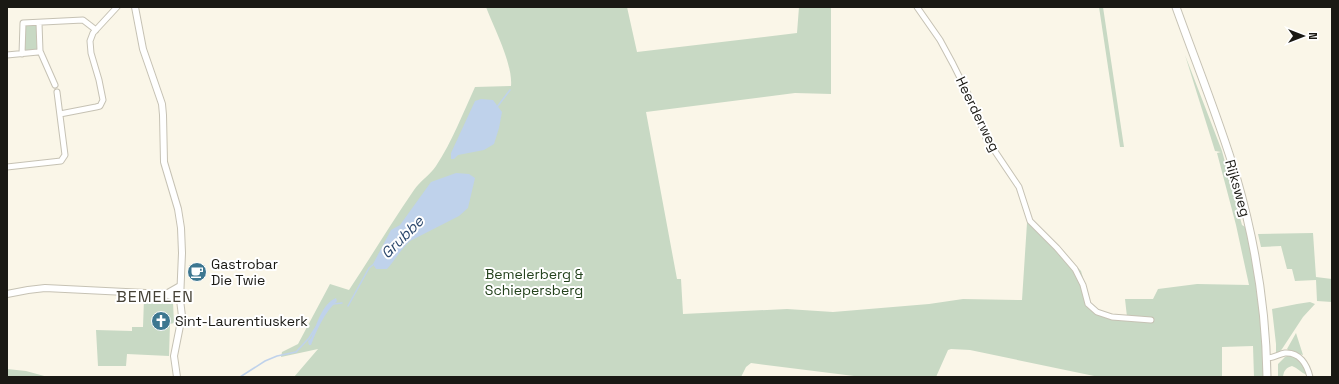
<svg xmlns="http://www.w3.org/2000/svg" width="1339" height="384" viewBox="0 0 1339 384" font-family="'Space Grotesk',sans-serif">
<rect width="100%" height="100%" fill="#faf6e8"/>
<path fill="#c8d9c4" d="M 486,7 L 627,7 L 637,52 L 797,33 L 799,7 L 831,7 L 831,94 L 795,93 L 646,112 L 677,279 L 681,279 L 683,314 L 787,309 L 833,312 L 929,304 L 963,299 L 1022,300 L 1027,223 L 1032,219 L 1081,271 L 1091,306 C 1102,315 1114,316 1127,317 L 1125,299 L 1153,299 L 1158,289 L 1197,284 L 1249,285 L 1236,225 L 1217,153 L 1221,152 L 1215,151 L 1185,55 L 1222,151 L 1242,225 L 1247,228 C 1256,278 1262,327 1265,377 L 1254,377 L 1253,346 L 1222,347 L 1222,377 L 1099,377 L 970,350 L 951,349 L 948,350 L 936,377 L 862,377 L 751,363 L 746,367 L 741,377 L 294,377 L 318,349 L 281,357 L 282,352 L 298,344 L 330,284 L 349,290 C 371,257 391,223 414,190 C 420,181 430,175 436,166 C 452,142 463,113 475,87 L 511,86 C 513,64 494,28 486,7 Z
M 1099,7 L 1103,7 L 1124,147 L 1120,147 Z
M 26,25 L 36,25 L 37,50 L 26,51 L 24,49 L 25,26 Z
M 1313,233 L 1316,277 L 1332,279 L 1332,302 L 1317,301 L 1316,280 L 1295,281 L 1292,269 L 1287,269 L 1281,246 L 1261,247 L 1258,234 Z
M 144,299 L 170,300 L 173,302 L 174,323 L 170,324 L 169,356 L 127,354 L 126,366 L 98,366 L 96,330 L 132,331 L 132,327 L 143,327 Z
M 1310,302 L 1315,304 L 1303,317 L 1282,349 L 1277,355 L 1276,352 L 1276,344 L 1272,309 L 1297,304 Z
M 1296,333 L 1303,355 L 1289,351 L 1287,349 Z
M 1289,355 C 1299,358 1303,365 1307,375 C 1301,373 1298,368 1292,366 C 1286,368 1284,370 1283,377 L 1278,377 L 1278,364 L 1285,357 Z
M 7,369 L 26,371 L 48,377 L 7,377 Z"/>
<path fill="#bfd2eb" d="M 481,99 L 493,100 L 502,112 L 499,128 L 494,144 L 484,150 L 458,155 L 454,159 L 451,159 L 451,153 L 475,101 Z
M 456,173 L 469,174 L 475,178 L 468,208 L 459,216 L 410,241 C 401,249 395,260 387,269 L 376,269 L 373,264 L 391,230 L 400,225 L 431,182 Z
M 336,298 L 337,301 C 325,312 317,329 311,345 L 309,345 L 308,341 L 311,338 C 317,324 322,304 336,298 Z"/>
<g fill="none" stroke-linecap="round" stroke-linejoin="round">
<path stroke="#bfd2eb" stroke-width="1.5" d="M 497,107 L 510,90
M 333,304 L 342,303
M 348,306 L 369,268 L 374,264
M 240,377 L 265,361 L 277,356 L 296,352 L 309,338 L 316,327"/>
<defs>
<path id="minor" d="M 917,7 L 940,40 L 953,64 L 975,108 L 986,138 L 1019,187 L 1030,221 L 1057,248 L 1075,269 L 1083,285 L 1088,304 L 1097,312 L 1112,317 L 1151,320
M 39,23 L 40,51 L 55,85
M 22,54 L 23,23 L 83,20 L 96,30
M 7,55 L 38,52 L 40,51
M 60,114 L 96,107 L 100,106 L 103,100 L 99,80 L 91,53 L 90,41 L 93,33 L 117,7
M 7,167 L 61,161 L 65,155 L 57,92
M 1267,358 C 1274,358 1279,354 1285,353 C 1300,352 1307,365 1310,377"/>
<path id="tertiary" d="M 135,7 L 143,49 L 162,104 L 163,115 L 164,162 L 178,209 L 181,228 L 182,253 L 180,300 L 182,316 L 174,356 L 177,377
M 7,294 L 28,290 L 45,288 L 166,294 L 180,300
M 166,294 L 180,286"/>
<path id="secondary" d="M 1176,7 C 1196,63 1219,119 1236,176 C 1255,241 1266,309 1267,377"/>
</defs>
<use href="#minor" stroke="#c6c2b4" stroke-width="7"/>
<use href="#tertiary" stroke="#c6c2b4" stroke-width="8"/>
<use href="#secondary" stroke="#c6c2b4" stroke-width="9"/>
<use href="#minor" stroke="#fff" stroke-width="5"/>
<use href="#tertiary" stroke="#fff" stroke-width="6"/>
<use href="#secondary" stroke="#fff" stroke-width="7"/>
</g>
<defs>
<symbol id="cafe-disc" viewBox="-11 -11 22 22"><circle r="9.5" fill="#3d7790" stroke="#fff"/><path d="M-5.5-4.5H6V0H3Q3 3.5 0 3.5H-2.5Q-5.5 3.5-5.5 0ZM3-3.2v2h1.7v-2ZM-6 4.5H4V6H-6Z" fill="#fff"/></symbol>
<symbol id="church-disc" viewBox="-11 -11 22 22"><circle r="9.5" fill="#3d7790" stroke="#fff"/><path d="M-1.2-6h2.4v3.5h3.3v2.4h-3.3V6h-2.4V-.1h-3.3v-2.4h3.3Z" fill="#fff"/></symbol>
</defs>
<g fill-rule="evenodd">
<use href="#cafe-disc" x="186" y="261" width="22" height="22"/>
<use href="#church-disc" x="150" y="310" width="22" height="22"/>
</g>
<g text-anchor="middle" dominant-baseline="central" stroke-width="4" stroke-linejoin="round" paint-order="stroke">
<g font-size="14" fill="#1a1914" stroke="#fff">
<text transform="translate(978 114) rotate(64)">Heerderweg</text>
<text transform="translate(1238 188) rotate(74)">Rijksweg</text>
</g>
<g font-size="14" fill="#1a1914" stroke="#fff" text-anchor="start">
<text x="211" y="264">Gastrobar<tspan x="211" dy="16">Die Twie</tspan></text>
<text x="175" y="321">Sint-Laurentiuskerk</text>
</g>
<g font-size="14" fill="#24421d" stroke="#fff">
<text x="534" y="274">Bemelerberg &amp;<tspan x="534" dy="16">Schiepersberg</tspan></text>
</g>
<g font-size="15" font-style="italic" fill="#2c486c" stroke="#fff">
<text transform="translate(402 237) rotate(-45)">Grubbe</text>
</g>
<g font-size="16" letter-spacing="1" fill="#464237" stroke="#fff">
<text x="155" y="296">BEMELEN</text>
</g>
</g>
<rect width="1339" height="384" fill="none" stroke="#1a1914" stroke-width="16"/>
<g transform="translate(1303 36) rotate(90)" stroke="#ffffff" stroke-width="3" paint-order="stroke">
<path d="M0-3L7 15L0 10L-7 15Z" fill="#1a1914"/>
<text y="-6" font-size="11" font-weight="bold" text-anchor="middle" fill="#1a1914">N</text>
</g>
</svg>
